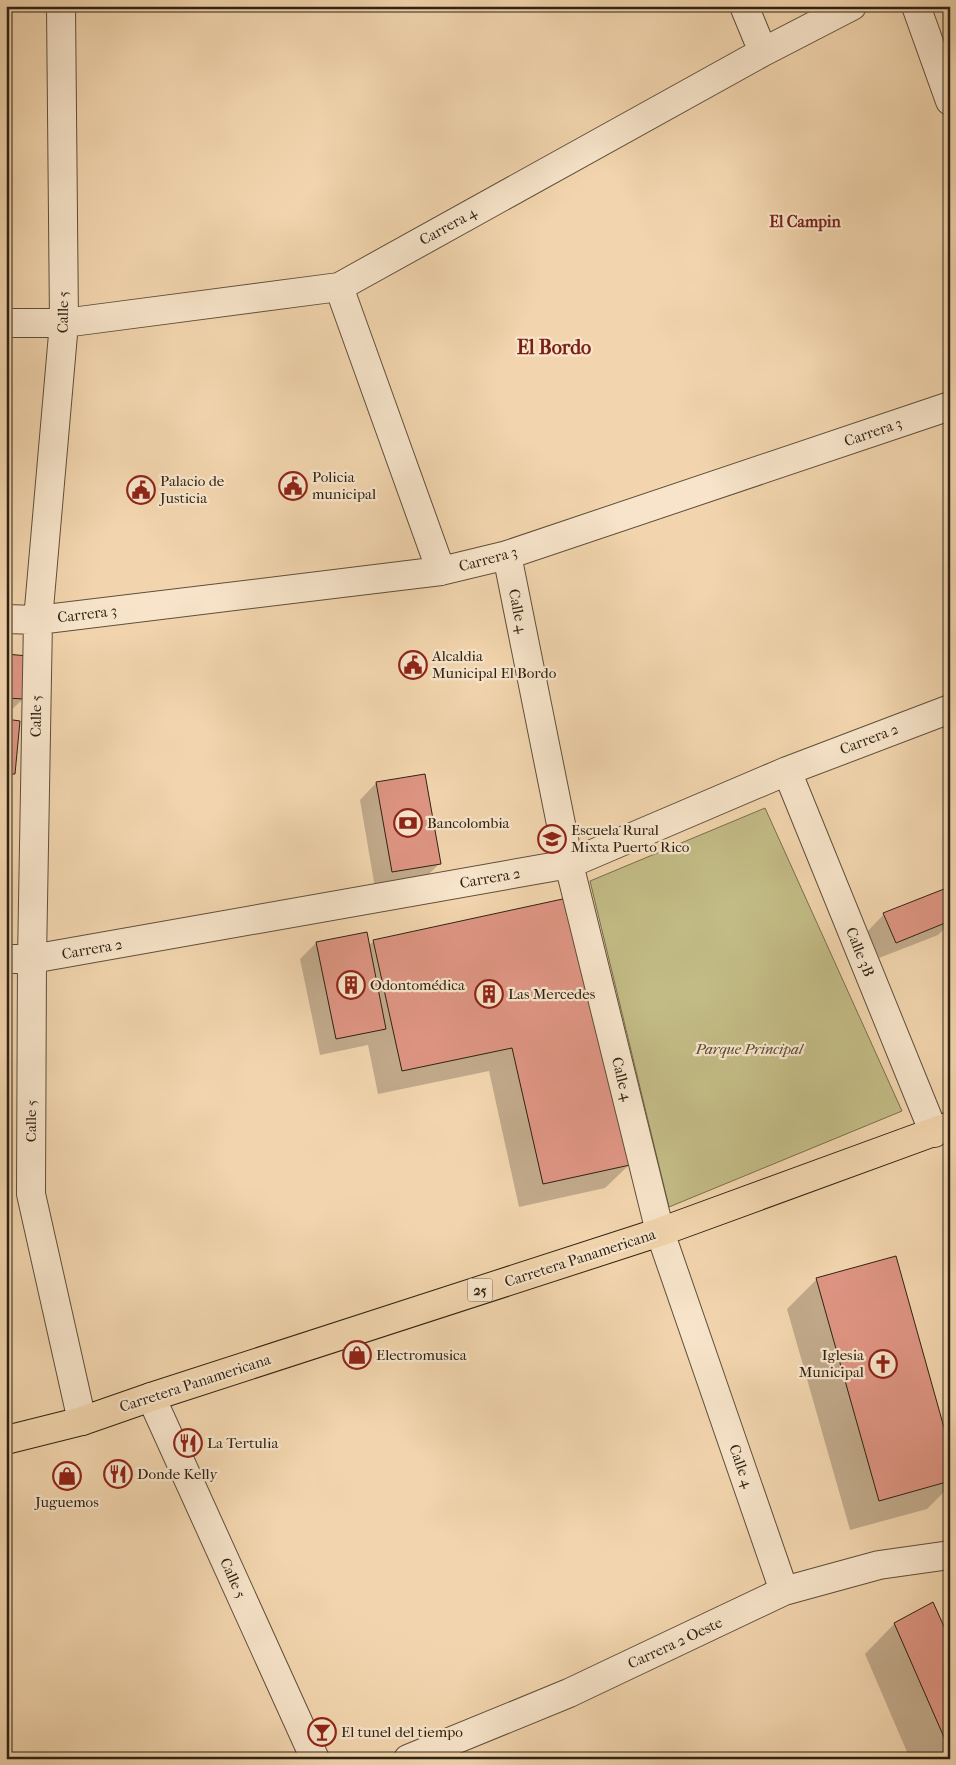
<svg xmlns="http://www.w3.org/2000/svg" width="956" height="1765" viewBox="0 0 956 1765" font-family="'IM FELL French Canon',serif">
<rect width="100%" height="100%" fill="#f2d5ae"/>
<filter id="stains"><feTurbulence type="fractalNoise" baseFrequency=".004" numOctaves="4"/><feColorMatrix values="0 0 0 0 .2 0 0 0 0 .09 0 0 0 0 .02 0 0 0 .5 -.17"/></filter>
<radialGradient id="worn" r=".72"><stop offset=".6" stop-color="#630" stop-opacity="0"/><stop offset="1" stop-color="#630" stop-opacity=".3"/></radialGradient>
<path fill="#c2bb85" stroke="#786e4c" d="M 765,808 L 902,1111 L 669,1207 L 590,881 Z"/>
<path fill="#0003" d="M 6,655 L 23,699 L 6,715 Z
M 6,721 L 14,774 L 6,781 Z
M 424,775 L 440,863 L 423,880 L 375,888 L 360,800 L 376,783 Z
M 571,899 L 629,1165 L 605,1188 L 519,1207 L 489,1071 L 378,1094 L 368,1045 L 320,1055 L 300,959 L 316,943 L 368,946 L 374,941 Z
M 950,907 L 950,923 L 938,935 L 879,958 L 868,931 L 884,914 Z
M 817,1279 L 950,1454 L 950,1486 L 927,1509 L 850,1530 L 787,1309 Z
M 894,1624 L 950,1643 L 950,1759 L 910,1759 L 865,1654 Z"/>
<path fill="#de9583" stroke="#2e2213" d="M 6,654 L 28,656 L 24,699 L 6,698 Z
M 6,719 L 20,721 L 15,774 L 6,774 Z
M 425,774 L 441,864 L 392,872 L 376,782 Z
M 944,889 L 950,904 L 950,921 L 896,943 L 883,913 Z
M 572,897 L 630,1165 L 543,1184 L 512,1048 L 402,1071 L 373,940 Z
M 367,932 L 386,1029 L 336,1039 L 316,942 Z
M 896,1256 L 950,1449 L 950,1481 L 879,1501 L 816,1278 Z
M 933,1602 L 950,1640 L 950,1743 L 947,1744 L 894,1623 Z"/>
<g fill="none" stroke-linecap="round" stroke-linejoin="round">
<defs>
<path id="street" d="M 61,6 L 64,323 L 38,620 L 32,959 L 31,1194 L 82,1421
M 744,6 L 763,52
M 916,6 L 950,101
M 339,287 L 441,571
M 6,323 L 64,323 L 339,287 L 763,52 L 852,6
M 507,555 L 569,864 L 660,1232 L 784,1591
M 6,619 L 38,620 L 441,571 L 507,555 L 950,406
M 787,771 L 934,1133
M 6,959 L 32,959 L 569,864 L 787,771 L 950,709
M 151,1397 L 315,1759
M 408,1759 L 569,1693 L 784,1591 L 879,1565 L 950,1555"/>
<path id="highway" d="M 6,1440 L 82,1421 L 151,1397 L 660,1232 L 950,1126"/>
</defs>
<use href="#street" stroke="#5f4f3a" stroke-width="30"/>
<use href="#highway" stroke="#2e2213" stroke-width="30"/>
<use href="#street" stroke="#f7e4ca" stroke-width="28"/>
<use href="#highway" stroke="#f2d5ae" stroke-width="28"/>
</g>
<defs>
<symbol id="civic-ring" viewBox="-11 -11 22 22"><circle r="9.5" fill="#f7e4ca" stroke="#8f2418" stroke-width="1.5"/><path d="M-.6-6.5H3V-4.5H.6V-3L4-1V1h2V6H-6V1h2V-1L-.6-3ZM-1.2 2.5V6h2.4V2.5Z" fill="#8f2418"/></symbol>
<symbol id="bank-ring" viewBox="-11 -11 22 22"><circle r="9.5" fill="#f7e4ca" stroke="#8f2418" stroke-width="1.5"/><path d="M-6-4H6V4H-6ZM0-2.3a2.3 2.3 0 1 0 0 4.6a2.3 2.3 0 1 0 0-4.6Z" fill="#8f2418"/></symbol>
<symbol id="school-ring" viewBox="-11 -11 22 22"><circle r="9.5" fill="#f7e4ca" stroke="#8f2418" stroke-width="1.5"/><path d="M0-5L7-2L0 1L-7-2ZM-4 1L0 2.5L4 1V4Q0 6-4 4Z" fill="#8f2418"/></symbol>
<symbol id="building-ring" viewBox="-11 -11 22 22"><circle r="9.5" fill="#f7e4ca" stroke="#8f2418" stroke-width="1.5"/><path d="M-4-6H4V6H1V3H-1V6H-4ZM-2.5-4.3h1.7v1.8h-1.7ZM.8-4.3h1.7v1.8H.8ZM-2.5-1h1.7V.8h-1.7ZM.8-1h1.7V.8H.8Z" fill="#8f2418"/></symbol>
<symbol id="shop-ring" viewBox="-11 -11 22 22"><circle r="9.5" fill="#f7e4ca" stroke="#8f2418" stroke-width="1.5"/><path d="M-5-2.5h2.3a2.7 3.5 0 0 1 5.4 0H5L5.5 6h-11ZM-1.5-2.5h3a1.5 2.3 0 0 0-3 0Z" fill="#8f2418"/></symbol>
<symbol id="church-ring" viewBox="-11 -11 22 22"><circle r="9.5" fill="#f7e4ca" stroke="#8f2418" stroke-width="1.5"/><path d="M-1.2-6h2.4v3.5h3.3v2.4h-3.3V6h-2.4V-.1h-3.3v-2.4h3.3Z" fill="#8f2418"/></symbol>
<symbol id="restaurant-ring" viewBox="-11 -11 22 22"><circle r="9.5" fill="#f7e4ca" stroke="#8f2418" stroke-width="1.5"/><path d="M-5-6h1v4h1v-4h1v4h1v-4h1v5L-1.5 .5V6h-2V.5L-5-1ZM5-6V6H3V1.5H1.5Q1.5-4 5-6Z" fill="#8f2418"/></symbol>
<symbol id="bar-ring" viewBox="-11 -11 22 22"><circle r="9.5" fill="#f7e4ca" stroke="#8f2418" stroke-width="1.5"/><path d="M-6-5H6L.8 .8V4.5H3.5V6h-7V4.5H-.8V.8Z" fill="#8f2418"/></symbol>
</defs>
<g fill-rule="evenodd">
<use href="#civic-ring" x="277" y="470" width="32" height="32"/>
<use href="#civic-ring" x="125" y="474" width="32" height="32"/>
<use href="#civic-ring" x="397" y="649" width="32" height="32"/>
<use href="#bank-ring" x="392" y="807" width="32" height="32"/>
<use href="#school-ring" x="536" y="823" width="32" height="32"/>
<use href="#building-ring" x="335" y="969" width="32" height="32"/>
<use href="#building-ring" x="473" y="978" width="32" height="32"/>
<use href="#shop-ring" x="341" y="1339" width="32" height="32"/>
<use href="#church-ring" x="867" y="1348" width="32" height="32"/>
<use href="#restaurant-ring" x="172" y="1427" width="32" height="32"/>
<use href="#restaurant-ring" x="102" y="1458" width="32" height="32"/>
<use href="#shop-ring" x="51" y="1460" width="32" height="32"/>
<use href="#bar-ring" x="306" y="1716" width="32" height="32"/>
</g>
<g text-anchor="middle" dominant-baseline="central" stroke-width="4.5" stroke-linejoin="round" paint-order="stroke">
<rect fill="#f7e4ca" stroke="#6a5c4a" stroke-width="1" x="467.5" y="1278.5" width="25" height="23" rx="4"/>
<g font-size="14" font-weight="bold" fill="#2e2213">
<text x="480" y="1290">25</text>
</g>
<g font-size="15" fill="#2e2213" stroke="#f7e4ca">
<text transform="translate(448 226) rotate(-29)">Carrera 4</text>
<text transform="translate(63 312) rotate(-89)">Calle 5</text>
<text transform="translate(873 432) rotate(-19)">Carrera 3</text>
<text transform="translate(488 559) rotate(-15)">Carrera 3</text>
<text transform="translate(518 611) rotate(79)">Calle 4</text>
<text transform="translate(87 614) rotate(-7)">Carrera 3</text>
<text transform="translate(36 716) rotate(-89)">Calle 5</text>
<text transform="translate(869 739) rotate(-21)">Carrera 2</text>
<text transform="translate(490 878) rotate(-10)">Carrera 2</text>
<text transform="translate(92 949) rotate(-10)">Carrera 2</text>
<text transform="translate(860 952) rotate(68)">Calle 3B</text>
<text transform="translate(622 1079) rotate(76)">Calle 4</text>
<text transform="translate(31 1121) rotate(-90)">Calle 5</text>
<text transform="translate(580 1258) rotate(-18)">Carretera Panamericana</text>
<text transform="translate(195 1383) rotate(-18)">Carretera Panamericana</text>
<text transform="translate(741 1466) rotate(71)">Calle 4</text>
<text transform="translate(233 1578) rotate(66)">Calle 5</text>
<text transform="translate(675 1643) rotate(-25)">Carrera 2 Oeste</text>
</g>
<g font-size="15" fill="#2e2213" stroke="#f7e4ca" text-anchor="start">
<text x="312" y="477">Policia<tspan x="312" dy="17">municipal</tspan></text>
<text x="160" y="481">Palacio de<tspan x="160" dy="17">Justicia</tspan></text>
<text x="432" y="656">Alcaldia<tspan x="432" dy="17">Municipal El Bordo</tspan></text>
<text x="427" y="823">Bancolombia</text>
<text x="571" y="830">Escuela Rural<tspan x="571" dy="17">Mixta Puerto Rico</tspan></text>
<text x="370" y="985">Odontomédica</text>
<text x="508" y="994">Las Mercedes</text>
<text x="376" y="1355">Electromusica</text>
<text x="864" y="1355" text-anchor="end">Iglesia<tspan x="864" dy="17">Municipal</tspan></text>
<text x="207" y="1443">La Tertulia</text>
<text x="137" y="1474">Donde Kelly</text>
<text x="67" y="1502" text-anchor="middle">Juguemos</text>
<text x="341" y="1732">El tunel del tiempo</text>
</g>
<g font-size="15" font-style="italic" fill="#534830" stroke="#f7e4ca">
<text x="749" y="1049">Parque Principal</text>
</g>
<g font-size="16" font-weight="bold" fill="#7a1f14" stroke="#f7e4ca">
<text x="805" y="221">El Campin</text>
</g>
<g font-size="20" font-weight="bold" fill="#7a1f14" stroke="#f7e4ca">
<text x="554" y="347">El Bordo</text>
</g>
</g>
<rect width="956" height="1765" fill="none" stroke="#f2d5ae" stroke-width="25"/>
<rect x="8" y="8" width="941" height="1750" fill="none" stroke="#2e2213" stroke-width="2.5"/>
<rect x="12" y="12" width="931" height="1740" fill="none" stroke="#2e2213"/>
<rect width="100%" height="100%" filter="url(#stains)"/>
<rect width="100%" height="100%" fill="url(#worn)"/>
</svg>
